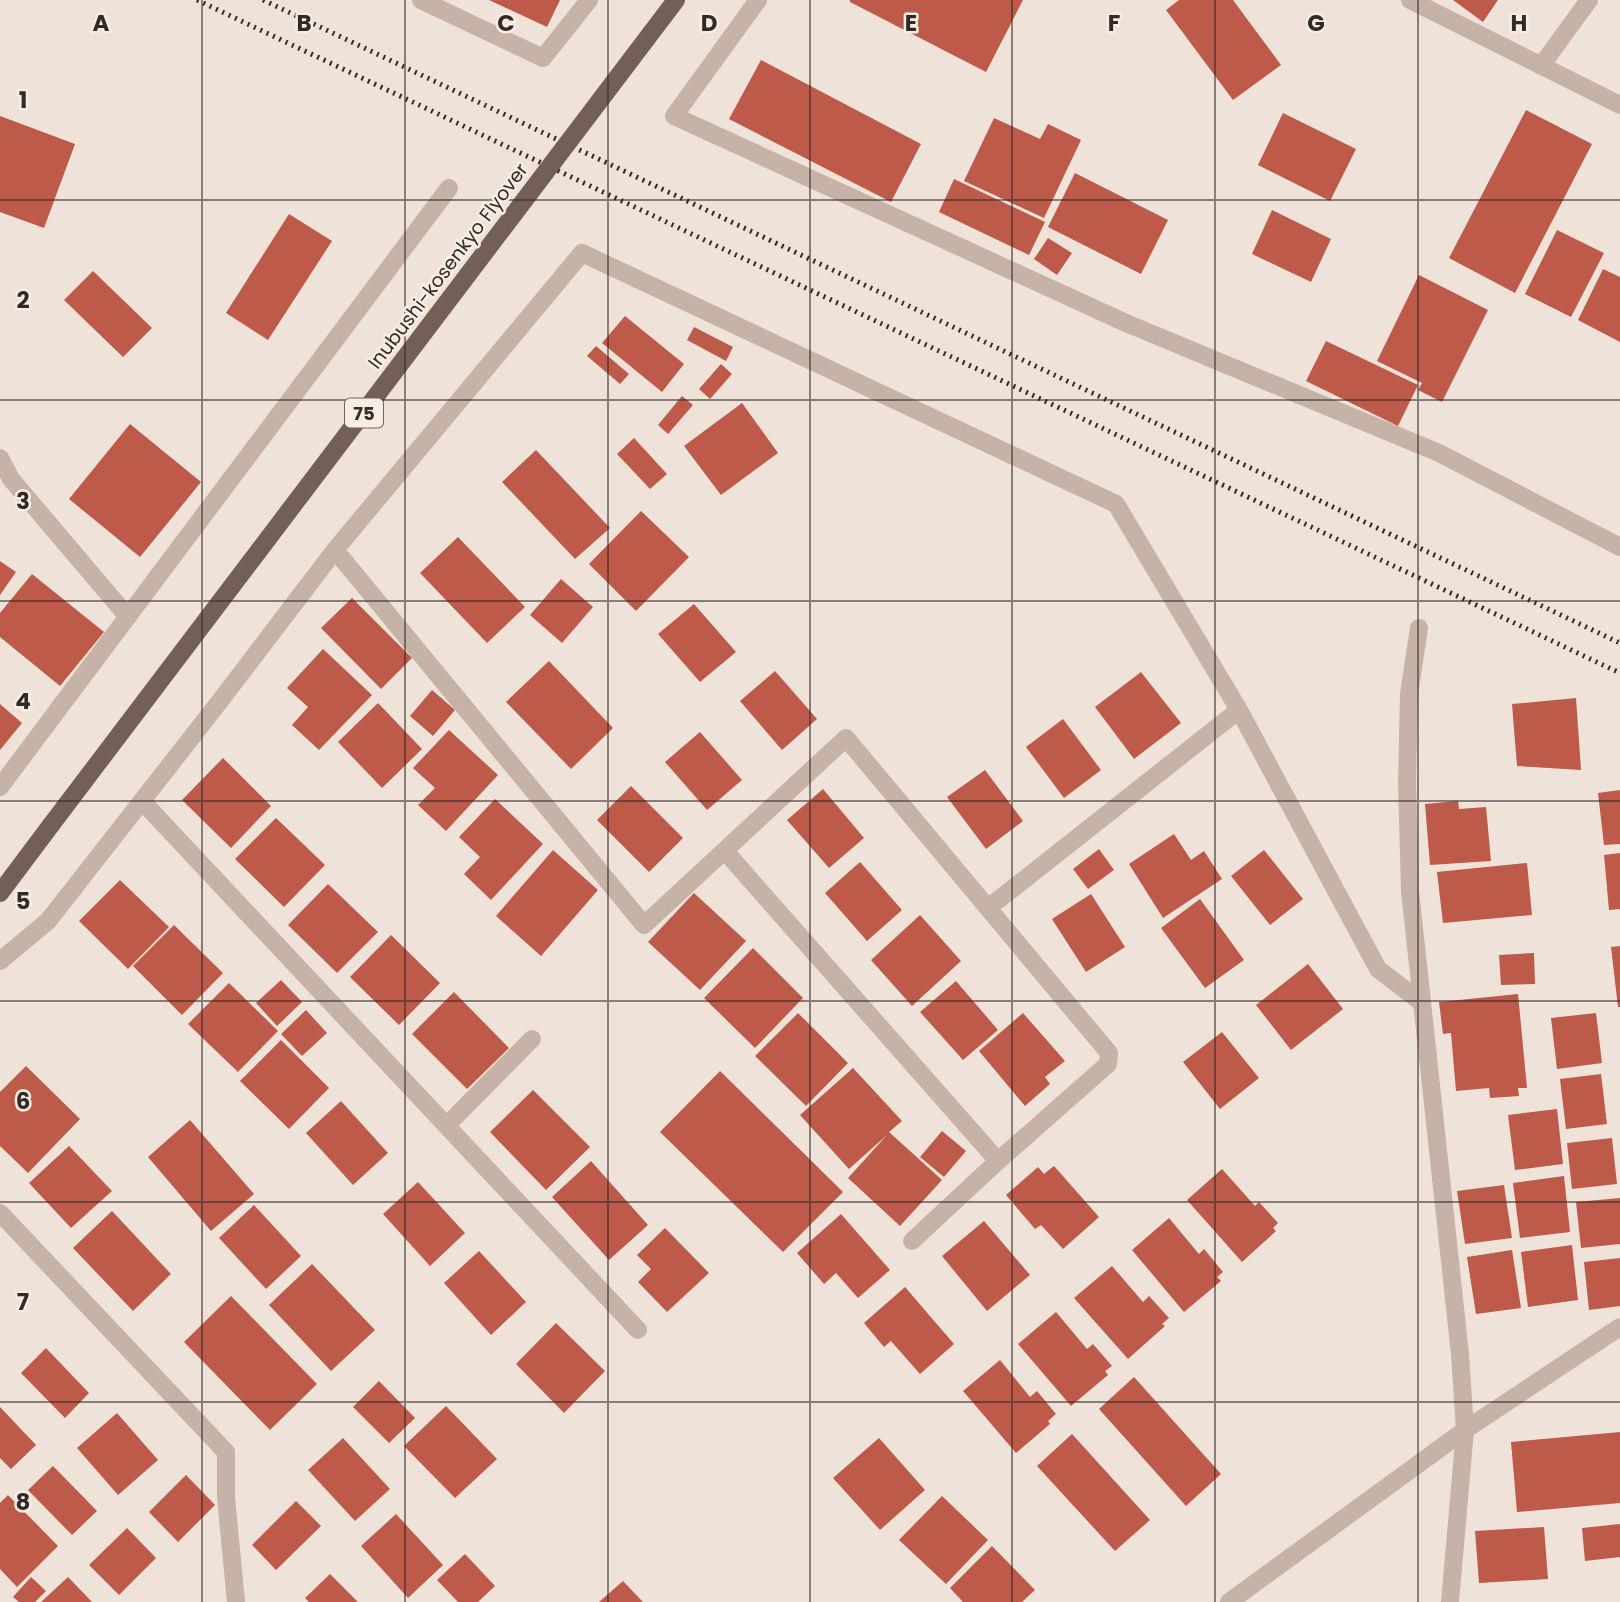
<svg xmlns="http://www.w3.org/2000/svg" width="1620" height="1602" viewBox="0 0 1620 1602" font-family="Poppins,sans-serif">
<rect width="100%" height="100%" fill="#efe3d9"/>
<path fill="#bd5a49" d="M 489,0 L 560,0 L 547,27 Z
M 850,0 L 1023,0 L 986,72 L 850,2 Z
M 1179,0 L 1233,0 L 1281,65 L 1233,100 L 1166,10 Z
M 1453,0 L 1498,0 L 1483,22 Z
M 761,60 L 921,144 L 891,202 L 729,119 Z
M 1526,110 L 1592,144 L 1515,293 L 1449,258 Z
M 1283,113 L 1356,149 L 1330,201 L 1258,165 Z
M 0,116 L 75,144 L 44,228 L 0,212 Z
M 994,118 L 1040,139 L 1048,124 L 1081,140 L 1044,218 L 964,181 Z
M 1075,173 L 1168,220 L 1141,274 L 1048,227 Z
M 954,179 L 1045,222 L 1029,255 L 939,212 Z
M 1272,210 L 1331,239 L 1311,282 L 1252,254 Z
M 289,214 L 332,241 L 268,340 L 226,313 Z
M 1557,230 L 1604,253 L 1571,317 L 1525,294 Z
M 1048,238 L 1072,253 L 1057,275 L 1034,259 Z
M 1603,269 L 1620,277 L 1620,342 L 1578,320 Z
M 93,271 L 152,328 L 123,357 L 64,300 Z
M 1419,275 L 1488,310 L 1442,402 L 1418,390 L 1422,383 L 1377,361 Z
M 625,316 L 684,364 L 662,392 L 602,343 Z
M 694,327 L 733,347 L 726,361 L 687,340 Z
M 1326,341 L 1418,385 L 1398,426 L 1306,381 Z
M 596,346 L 629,374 L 620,384 L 587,356 Z
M 721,364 L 732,374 L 710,399 L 699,389 Z
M 682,396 L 693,405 L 668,434 L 658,425 Z
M 742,403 L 778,453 L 721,495 L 684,446 Z
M 130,424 L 201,482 L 140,557 L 69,499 Z
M 634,438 L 667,474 L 650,489 L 617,454 Z
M 536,450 L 610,528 L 575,559 L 502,482 Z
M 641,511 L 689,557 L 636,611 L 589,564 Z
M 458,537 L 525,607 L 487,643 L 420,573 Z
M 0,561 L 16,572 L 0,595 Z
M 32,574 L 104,632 L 60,686 L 0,637 L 0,613 Z
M 561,579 L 593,607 L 562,643 L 530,615 Z
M 352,598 L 412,658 L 381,689 L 321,628 Z
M 694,604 L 736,652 L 700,682 L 658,634 Z
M 323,649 L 372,695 L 319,750 L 292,725 L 308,707 L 287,688 Z
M 549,661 L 613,728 L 571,769 L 506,702 Z
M 775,671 L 817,719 L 782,750 L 740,701 Z
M 1141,672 L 1181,723 L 1134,759 L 1095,707 Z
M 432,690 L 455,710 L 433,736 L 410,716 Z
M 1576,698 L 1581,770 L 1517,766 L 1512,704 Z
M 378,703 L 422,749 L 382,788 L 338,742 Z
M 0,704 L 22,723 L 0,750 Z
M 1063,719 L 1101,770 L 1064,798 L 1026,747 Z
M 449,730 L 498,775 L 446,831 L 418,805 L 435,788 L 413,768 Z
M 700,732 L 742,780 L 707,810 L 665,762 Z
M 223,758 L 271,806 L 231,848 L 182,800 Z
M 985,770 L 1023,821 L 986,849 L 947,797 Z
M 631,786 L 683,838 L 649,872 L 597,820 Z
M 823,789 L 864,838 L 829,868 L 787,820 Z
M 1620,790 L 1620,844 L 1604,845 L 1598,793 Z
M 495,799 L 543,844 L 491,900 L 464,874 L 480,857 L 459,837 Z
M 1458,801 L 1459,809 L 1486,807 L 1491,861 L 1430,865 L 1425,804 Z
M 276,818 L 325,865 L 284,907 L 235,859 Z
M 1174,834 L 1191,860 L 1204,851 L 1222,879 L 1163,918 L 1129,864 Z
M 1099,849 L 1114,870 L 1088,889 L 1073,869 Z
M 553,850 L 598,890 L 541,956 L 496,916 Z
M 1264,850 L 1303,899 L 1270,925 L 1231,876 Z
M 1620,853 L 1620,909 L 1609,910 L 1604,855 Z
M 860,862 L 902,910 L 867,941 L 825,893 Z
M 1527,863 L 1532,915 L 1443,923 L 1437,872 Z
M 120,880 L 169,927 L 128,969 L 79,921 Z
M 328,884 L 378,932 L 337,973 L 288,925 Z
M 694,893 L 746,941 L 700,990 L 648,942 Z
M 1091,894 L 1125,947 L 1086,972 L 1052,919 Z
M 1200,899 L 1244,960 L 1205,988 L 1161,928 Z
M 920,915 L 961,961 L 912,1006 L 871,960 Z
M 174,925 L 223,973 L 182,1015 L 133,966 Z
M 391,935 L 440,983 L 399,1025 L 350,977 Z
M 1620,946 L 1620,1007 L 1618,1007 L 1611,947 Z
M 753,948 L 803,998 L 755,1048 L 704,998 Z
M 1534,953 L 1535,984 L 1501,985 L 1499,955 Z
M 1308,964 L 1343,1009 L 1291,1050 L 1256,1005 Z
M 281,980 L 302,1002 L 277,1026 L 256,1003 Z
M 956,981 L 998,1030 L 963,1060 L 920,1012 Z
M 229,983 L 278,1031 L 238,1072 L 188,1024 Z
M 454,992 L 509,1048 L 467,1089 L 412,1034 Z
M 1518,994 L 1527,1088 L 1518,1088 L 1519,1096 L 1490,1098 L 1489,1088 L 1456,1091 L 1451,1033 L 1443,1034 L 1439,1002 Z
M 306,1010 L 327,1033 L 302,1056 L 281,1034 Z
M 798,1013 L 848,1063 L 806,1106 L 755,1056 Z
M 1023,1013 L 1065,1061 L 1045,1077 L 1050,1084 L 1025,1106 L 979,1051 Z
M 1596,1013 L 1602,1063 L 1557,1069 L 1551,1018 Z
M 1222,1032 L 1259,1078 L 1220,1109 L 1183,1062 Z
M 281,1040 L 329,1088 L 289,1129 L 240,1081 Z
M 26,1066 L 80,1119 L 28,1173 L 0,1146 L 0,1092 Z
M 853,1068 L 902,1121 L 889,1132 L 942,1180 L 900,1226 L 848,1178 L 887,1135 L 849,1169 L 800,1115 Z
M 720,1071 L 843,1192 L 783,1252 L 660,1132 Z
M 1601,1074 L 1607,1124 L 1566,1129 L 1560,1079 Z
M 533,1090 L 590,1147 L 546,1190 L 490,1132 Z
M 341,1101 L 388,1153 L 353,1185 L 306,1133 Z
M 1557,1109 L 1563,1164 L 1515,1170 L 1508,1115 Z
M 190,1120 L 254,1194 L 211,1231 L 148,1157 Z
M 942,1131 L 966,1151 L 944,1177 L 920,1157 Z
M 1612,1138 L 1617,1184 L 1572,1189 L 1567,1143 Z
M 69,1146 L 112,1191 L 71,1228 L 29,1183 Z
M 591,1161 L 648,1225 L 609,1260 L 552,1197 Z
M 1054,1166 L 1099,1217 L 1063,1249 L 1041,1225 L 1035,1229 L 1006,1195 L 1038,1167 L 1044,1174 Z
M 1222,1169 L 1255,1206 L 1259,1202 L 1278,1223 L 1273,1228 L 1276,1231 L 1242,1262 L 1187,1200 Z
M 1564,1176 L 1570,1232 L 1520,1238 L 1513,1183 Z
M 418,1182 L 465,1233 L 430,1266 L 383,1214 Z
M 1504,1185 L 1512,1238 L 1465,1244 L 1457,1191 Z
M 1620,1198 L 1620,1244 L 1581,1248 L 1576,1202 Z
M 254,1205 L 301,1256 L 266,1289 L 219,1238 Z
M 112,1211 L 171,1274 L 133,1311 L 73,1248 Z
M 841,1214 L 890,1270 L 858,1298 L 836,1273 L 824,1284 L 797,1253 Z
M 1169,1218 L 1199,1254 L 1204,1249 L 1223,1272 L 1217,1277 L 1221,1281 L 1184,1312 L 1132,1250 Z
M 984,1221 L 1030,1275 L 987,1311 L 942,1256 Z
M 665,1228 L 709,1273 L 667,1312 L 638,1282 L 651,1269 L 637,1255 Z
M 1572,1245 L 1578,1300 L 1528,1307 L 1521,1252 Z
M 1512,1250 L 1521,1308 L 1476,1314 L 1467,1257 Z
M 479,1251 L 526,1302 L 491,1335 L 444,1283 Z
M 1620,1258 L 1620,1306 L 1589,1310 L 1584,1262 Z
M 312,1264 L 375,1330 L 331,1371 L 269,1305 Z
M 1112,1266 L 1143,1302 L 1149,1296 L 1169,1318 L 1162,1324 L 1165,1326 L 1128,1359 L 1074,1298 Z
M 905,1287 L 954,1344 L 920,1374 L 891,1341 L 884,1347 L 864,1323 Z
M 231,1296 L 317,1384 L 270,1430 L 184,1342 Z
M 1056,1312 L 1087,1349 L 1093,1344 L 1112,1366 L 1105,1371 L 1108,1375 L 1071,1406 L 1018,1344 Z
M 556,1323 L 605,1371 L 564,1413 L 516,1364 Z
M 46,1348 L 89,1393 L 65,1418 L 21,1373 Z
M 1000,1360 L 1030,1397 L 1037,1391 L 1056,1414 L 1048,1421 L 1050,1424 L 1016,1453 L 963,1391 Z
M 1134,1377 L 1221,1474 L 1186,1506 L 1099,1409 Z
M 379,1381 L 415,1418 L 389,1443 L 353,1407 Z
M 446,1406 L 497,1459 L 455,1498 L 404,1446 Z
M 0,1407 L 36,1445 L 11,1469 L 0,1458 Z
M 117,1413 L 158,1460 L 118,1495 L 77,1448 Z
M 1620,1432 L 1620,1503 L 1517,1512 L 1511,1442 Z
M 1072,1434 L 1150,1520 L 1115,1551 L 1037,1466 Z
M 343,1438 L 390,1489 L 355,1521 L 308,1470 Z
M 879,1438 L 925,1490 L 880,1530 L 833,1478 Z
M 53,1466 L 97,1511 L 72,1535 L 28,1490 Z
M 186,1475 L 215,1505 L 178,1542 L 149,1512 Z
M 8,1495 L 58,1546 L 17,1587 L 0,1569 L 0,1503 Z
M 942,1496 L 988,1540 L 946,1584 L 899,1540 Z
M 296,1501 L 321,1526 L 276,1570 L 252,1545 Z
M 396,1514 L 443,1565 L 408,1598 L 361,1546 Z
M 1620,1524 L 1620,1557 L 1585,1561 L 1582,1528 Z
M 1544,1527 L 1548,1579 L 1479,1583 L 1475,1531 Z
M 127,1528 L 156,1558 L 119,1595 L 89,1565 Z
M 992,1546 L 1035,1590 L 1022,1602 L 963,1602 L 950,1588 Z
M 465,1554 L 495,1586 L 478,1602 L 458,1602 L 437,1580 Z
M 330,1574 L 358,1602 L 309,1602 L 305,1598 Z
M 31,1577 L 46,1591 L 35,1602 L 19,1602 L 13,1597 Z
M 68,1577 L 92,1602 L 41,1602 Z
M 623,1581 L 643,1602 L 599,1602 Z"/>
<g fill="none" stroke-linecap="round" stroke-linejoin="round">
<path stroke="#c6b2a6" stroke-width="18" d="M 421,0 L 543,58 L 589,0
M 758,0 L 674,116 L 1126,323 L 1439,453 L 1620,547
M 1410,0 L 1620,105
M 1541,66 L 1589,0
M 0,458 L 11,479 L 128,617
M 335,550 L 644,925 L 846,738 L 1109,1053 L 1108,1064 L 998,1161 L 912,1241
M 1419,628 L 1409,694 L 1407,782 L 1410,891 L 1460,1354 L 1465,1430 L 1450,1602
M 0,787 L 449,188
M 142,801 L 638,1330
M 725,851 L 998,1161
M 988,908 L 1239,710
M 0,961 L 48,921 L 220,701 L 335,550 L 582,253 L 1116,504 L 1239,710 L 1378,969 L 1421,1002
M 447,1125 L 532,1039
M 0,1213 L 226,1452 L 226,1497 L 236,1602
M 1229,1602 L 1465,1430 L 1620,1327"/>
<path stroke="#745f58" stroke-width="18" d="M 0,893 L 51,825"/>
<path stroke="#332926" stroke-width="5" stroke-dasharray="2 5" stroke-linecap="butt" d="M 197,0 L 1620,673
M 263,0 L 1620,643"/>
<path stroke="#745f58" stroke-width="18" d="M 51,825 L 676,0"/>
</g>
<path fill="none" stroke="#332926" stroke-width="2" stroke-opacity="0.55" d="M 202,0 L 202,1602M 405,0 L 405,1602M 608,0 L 608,1602M 810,0 L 810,1602M 1012,0 L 1012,1602M 1215,0 L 1215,1602M 1418,0 L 1418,1602M 0,200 L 1620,200M 0,400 L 1620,400M 0,601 L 1620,601M 0,801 L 1620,801M 0,1001 L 1620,1001M 0,1202 L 1620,1202M 0,1402 L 1620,1402"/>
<g text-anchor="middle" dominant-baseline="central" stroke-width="5" stroke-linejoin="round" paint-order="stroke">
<rect fill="#f7ede5" stroke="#6e645f" stroke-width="2" x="345" y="398.5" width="38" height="29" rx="5"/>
<g font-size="18" font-weight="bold" fill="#332926">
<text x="364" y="413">75</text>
</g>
<g font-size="19" fill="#332926" stroke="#f7ede5">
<text transform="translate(448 266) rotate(-53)">Inubushi-kosenkyo Flyover</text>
</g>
</g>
<g font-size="23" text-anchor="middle" font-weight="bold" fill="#332926" stroke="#f7ede5" stroke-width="5" stroke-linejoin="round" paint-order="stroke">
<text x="101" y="31">A</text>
<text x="304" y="31">B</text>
<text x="506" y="31">C</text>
<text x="709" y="31">D</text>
<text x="911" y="31">E</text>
<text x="1114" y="31">F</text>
<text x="1316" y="31">G</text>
<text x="1519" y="31">H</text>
<text x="23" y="108">1</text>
<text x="23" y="308">2</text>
<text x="23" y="509">3</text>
<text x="23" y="709">4</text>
<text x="23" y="909">5</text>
<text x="23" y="1109">6</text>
<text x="23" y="1310">7</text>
<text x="23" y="1510">8</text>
</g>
</svg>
